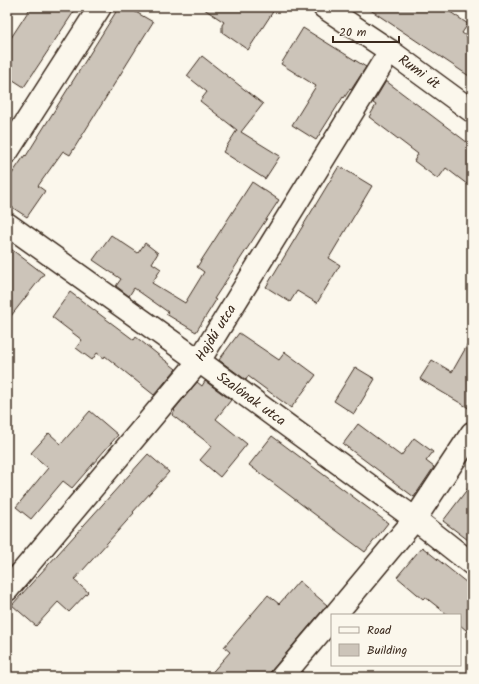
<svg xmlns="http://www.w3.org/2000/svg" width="479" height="684" viewBox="0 0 479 684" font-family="Kalam,sans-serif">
<rect width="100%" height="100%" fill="#fbf7ec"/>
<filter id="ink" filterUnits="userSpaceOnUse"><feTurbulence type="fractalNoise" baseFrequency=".025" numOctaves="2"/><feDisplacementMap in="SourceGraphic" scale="8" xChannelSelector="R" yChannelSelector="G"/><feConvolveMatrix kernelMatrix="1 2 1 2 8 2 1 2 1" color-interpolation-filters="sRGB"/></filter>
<g filter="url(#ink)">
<path fill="#ccc4b9" stroke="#3b2a1e" d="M 31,7 L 77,7 L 24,87 L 7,76 L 7,44 Z
M 119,7 L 127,7 L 153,22 L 70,155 L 63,151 L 38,186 L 45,191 L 27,217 L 7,204 L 7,181 L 25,155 L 26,156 Z
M 201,7 L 276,7 L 248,50 L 222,32 L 222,25 L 224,22 Z
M 366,7 L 443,7 L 468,24 L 462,33 L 472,40 L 472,78 Z
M 303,28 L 366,67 L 351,90 L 350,89 L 344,98 L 343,97 L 316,140 L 292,125 L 316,86 L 281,64 Z
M 202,56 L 263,104 L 241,132 L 280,156 L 265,179 L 223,152 L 237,130 L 200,101 L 207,92 L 187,76 Z
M 386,81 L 472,146 L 472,188 L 446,168 L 438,179 L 414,161 L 418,154 L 369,117 L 376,105 L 373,103 Z
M 339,166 L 372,186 L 329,258 L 340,265 L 317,303 L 297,291 L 290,302 L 266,287 Z
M 252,182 L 279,200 L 214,299 L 216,300 L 196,332 L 166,314 L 168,312 L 134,288 L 129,296 L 116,286 L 121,279 L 93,260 L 111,235 L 138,253 L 145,243 L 158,253 L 152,263 L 161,269 L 152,283 L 185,303 L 204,272 L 197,267 Z
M 7,246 L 44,274 L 7,321 Z
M 70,292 L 134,340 L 136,337 L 176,369 L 154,395 L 105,356 L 104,358 L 97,353 L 92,360 L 76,348 L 82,340 L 52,317 Z
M 239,333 L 279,360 L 285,352 L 316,375 L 291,408 L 248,376 L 246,380 L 219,360 Z
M 472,337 L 472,410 L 420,379 L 432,360 L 452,372 Z
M 355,367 L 375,379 L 354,414 L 334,401 Z
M 205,381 L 231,400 L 216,419 L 247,444 L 220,477 L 200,460 L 212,446 L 172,415 L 175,411 L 174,410 L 197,382 L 202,386 Z
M 90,411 L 118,435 L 72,488 L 63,481 L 31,519 L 16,507 L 48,468 L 31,453 L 49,433 L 61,444 Z
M 358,424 L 401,456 L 414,438 L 433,452 L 426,461 L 434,467 L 414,497 L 343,444 Z
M 272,436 L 388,523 L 365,552 L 249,465 Z
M 148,454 L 169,472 L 133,512 L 134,513 L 74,580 L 88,592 L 69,612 L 58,602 L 36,626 L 12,605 Z
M 472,483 L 472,543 L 443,521 Z
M 422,547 L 472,587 L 472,635 L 460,625 L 460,615 L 448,615 L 425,597 L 423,599 L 397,577 Z
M 299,581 L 327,605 L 266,677 L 208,677 L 230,652 L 224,647 L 268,595 L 279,604 Z"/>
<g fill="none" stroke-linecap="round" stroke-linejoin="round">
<defs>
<path id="street" d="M 7,152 L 100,7
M 7,224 L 199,361 L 415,519 L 472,564
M 7,590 L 199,361 L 390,51
M 335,615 L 415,519 L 472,433
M 282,677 L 332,618"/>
<path id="secondary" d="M 324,7 L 390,51 L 472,111"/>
</defs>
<use href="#street" stroke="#3b2a1e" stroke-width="25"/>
<use href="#secondary" stroke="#3b2a1e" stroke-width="25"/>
<use href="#street" stroke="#fbf7ec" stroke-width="22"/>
<use href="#secondary" stroke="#fbf7ec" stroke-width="22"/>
</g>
</g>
<g text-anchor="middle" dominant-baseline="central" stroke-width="3.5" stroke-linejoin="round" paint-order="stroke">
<g font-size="14" fill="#3b2a1e" stroke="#fbf7ec">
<text transform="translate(419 72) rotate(36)">Rumi út</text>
<text transform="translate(216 333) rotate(-58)">Hajdú utca</text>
<text transform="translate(251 399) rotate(36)">Szalónak utca</text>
</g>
</g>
<rect width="479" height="684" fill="none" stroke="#fbf7ec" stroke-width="24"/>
<rect x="12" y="12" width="455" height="660" fill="none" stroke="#3b2a1e" stroke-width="1.5" filter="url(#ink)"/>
<rect x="331" y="614" width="130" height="52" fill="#fbf7ec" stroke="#aea59a"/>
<rect x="339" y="627" width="20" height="6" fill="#fbf7ec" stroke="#aea59a"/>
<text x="367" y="634" font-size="12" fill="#3b2a1e">Road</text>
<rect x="339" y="644" width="20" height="12" fill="#ccc4b9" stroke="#aea59a"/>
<text x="367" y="654" font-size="12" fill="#3b2a1e">Building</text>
<path d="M333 36v6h66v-6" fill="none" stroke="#3b2a1e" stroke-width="2"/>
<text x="339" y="36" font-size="12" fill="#3b2a1e" stroke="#fbf7ec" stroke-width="3" paint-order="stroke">20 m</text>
</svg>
